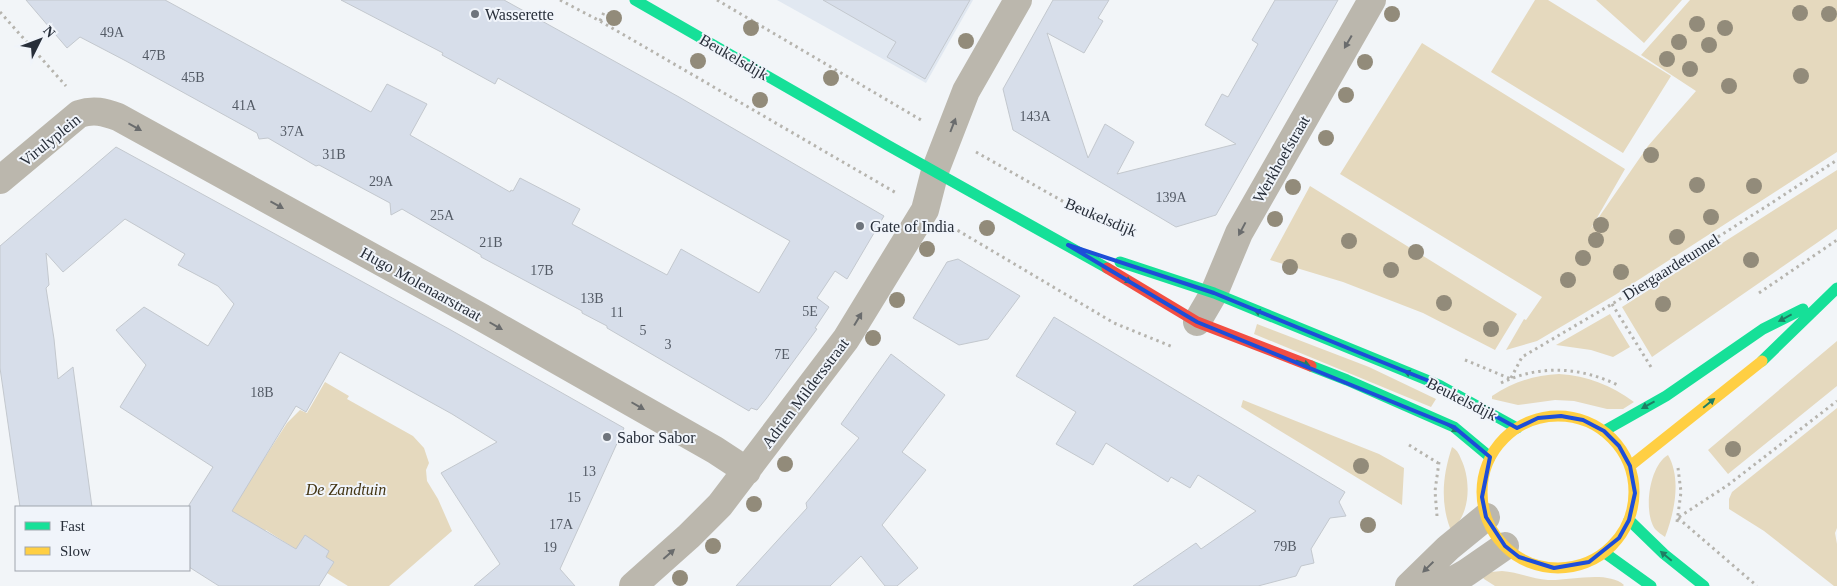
<svg xmlns="http://www.w3.org/2000/svg" width="1837" height="586" viewBox="0 0 1837 586" font-family="'Times New Roman',serif">
<rect width="100%" height="100%" fill="#f2f5f8"/>
<path fill="#e1e8f1" d="M 777,0 L 973,0 L 926,83 Z"/>
<path fill="#e5d9be" d="M 1535,0 L 1548,0 L 1671,76 L 1623,153 L 1491,72 Z
M 1596,0 L 1682,0 L 1644,43 Z
M 1690,0 L 1837,0 L 1837,152 L 1615,295 L 1537,341 L 1506,350 L 1524,319 L 1526,320 L 1542,297 L 1340,174 L 1422,43 L 1625,169 L 1590,230 L 1648,146 L 1696,91 L 1641,55 Z
M 1837,170 L 1837,229 L 1652,357 L 1622,307 Z
M 1310,186 L 1517,314 L 1495,350 L 1423,313 L 1343,282 L 1270,260 Z
M 1610,314 L 1630,347 L 1613,357 L 1591,350 L 1556,345 Z
M 1257,324 L 1369,367 L 1436,399 L 1431,407 L 1254,334 Z
M 1837,341 L 1837,386 L 1728,474 L 1708,450 Z
M 1559,374 C 1588,376 1611,385 1634,402 L 1623,409 L 1607,409 L 1574,401 L 1555,400 L 1518,405 L 1492,399 L 1492,396 C 1513,382 1534,375 1559,374 Z
M 325,382 L 349,396 L 347,399 L 413,436 L 424,448 L 429,463 L 426,470 L 427,481 L 438,499 L 452,531 L 389,586 L 348,586 L 293,552 L 294,548 L 266,530 L 257,542 L 224,521 L 287,423 L 300,410 L 307,413 Z
M 1243,400 L 1379,454 L 1404,468 L 1402,505 L 1241,407 Z
M 1837,408 L 1837,528 L 1835,533 L 1837,544 L 1837,586 L 1834,586 L 1764,531 L 1729,509 L 1729,499 L 1732,492 Z
M 1452,447 C 1456,449 1459,453 1461,459 C 1471,479 1471,514 1452,529 L 1450,528 C 1440,501 1443,474 1452,447 Z
M 1668,455 C 1682,479 1674,514 1665,537 C 1662,535 1658,532 1655,529 C 1643,512 1649,466 1668,455 Z
M 1502,571 C 1518,572 1532,579 1548,580 C 1569,581 1607,570 1624,585 L 1623,586 L 1495,586 L 1484,579 L 1482,576 L 1491,572 Z"/>
<path fill="#d7deea" stroke="#c3c8ce" d="M 26,0 L 165,0 L 371,112 L 387,84 L 427,104 L 410,135 L 510,192 L 511,190 L 513,191 L 520,178 L 580,209 L 572,224 L 667,275 L 681,249 L 759,293 L 790,241 L 498,78 L 495,84 L 442,55 L 443,53 L 341,0 L 504,0 L 679,97 L 884,216 L 847,279 L 835,271 L 817,298 L 829,307 L 815,328 L 817,329 L 766,399 L 757,410 L 751,408 L 749,411 L 607,328 L 607,326 L 582,313 L 582,311 L 481,257 L 481,255 L 426,223 L 402,209 L 391,215 L 390,203 L 319,165 L 316,166 L 268,138 L 259,139 L 257,133 L 126,61 L 80,37 L 67,48 Z
M 823,0 L 970,0 L 925,79 L 887,57 L 896,42 Z
M 1053,0 L 1109,0 L 1098,18 L 1103,21 L 1084,53 L 1047,33 L 1088,158 L 1105,124 L 1134,142 L 1117,174 L 1236,144 L 1205,125 L 1222,94 L 1228,97 L 1258,44 L 1252,40 L 1275,0 L 1338,0 L 1216,215 L 1176,227 L 1013,130 L 1003,89 Z
M 116,147 L 449,329 L 624,428 L 560,569 L 575,586 L 474,586 L 500,564 L 441,473 L 497,442 L 452,414 L 340,352 L 306,412 L 296,406 L 232,511 L 296,549 L 305,535 L 329,551 L 326,557 L 334,562 L 319,586 L 219,586 L 189,567 L 189,505 L 213,467 L 120,407 L 146,365 L 116,330 L 144,307 L 208,346 L 234,304 L 218,286 L 178,265 L 185,254 L 125,219 L 63,272 L 46,253 L 49,285 L 46,288 L 54,339 L 58,379 L 73,367 L 92,507 L 20,507 L 0,368 L 0,246 Z
M 958,259 L 1020,296 L 988,339 L 959,345 L 913,318 L 947,262 Z
M 1054,317 L 1345,492 L 1339,502 L 1346,516 L 1330,518 L 1311,549 L 1314,563 L 1301,566 L 1296,576 L 1258,586 L 1133,586 L 1196,543 L 1201,549 L 1256,511 L 1198,475 L 1190,488 L 1171,477 L 1168,482 L 1106,443 L 1093,465 L 1056,444 L 1076,412 L 1016,376 Z
M 891,354 L 945,395 L 902,452 L 926,470 L 882,525 L 918,568 L 897,586 L 885,586 L 861,556 L 830,586 L 736,586 L 807,508 L 806,503 L 859,438 L 841,424 Z"/>
<g fill="none" stroke-linecap="round" stroke-linejoin="round">
<path stroke="#b6b4ae" stroke-width="3" stroke-dasharray="2.5 4" stroke-linecap="butt" d="M 560,0 L 600,21 L 898,194
M 717,0 L 921,120
M 0,12 L 66,86
M 600,21 L 605,10
M 976,152 L 1080,211 L 1128,230
M 952,227 L 1114,323 L 1173,347
M 1759,293 L 1837,240
M 1612,304 L 1651,367
M 1465,360 L 1511,379
M 1511,378 L 1522,357 L 1612,304 L 1770,204 L 1837,160
M 1501,383 C 1541,364 1581,367 1620,386
M 1409,445 L 1438,463
M 1437,516 L 1435,491 L 1439,462
M 1679,517 L 1728,485 L 1837,401
M 1678,518 L 1757,586
M 1677,522 L 1681,492 L 1678,468"/>
<path stroke="#bbb7ad" stroke-width="28" d="M 0,180 L 79,114 C 94,109 104,112 118,117 L 481,317 L 715,450 L 747,471
M 1197,322 L 1214,293 L 1239,233 L 1372,0
M 633,586 L 689,536 L 720,505 L 846,339 L 925,210 L 935,171 L 966,91 L 1018,0
M 1409,586 L 1448,548 L 1486,517
M 1443,586 L 1466,573 L 1505,546"/>
<path stroke="#16e098" stroke-width="11" d="M 635,0 L 889,146 L 1107,268
M 1120,262 L 1214,293 L 1439,385 L 1517,428
M 1762,361 L 1837,288
M 1311,366 L 1347,380 L 1454,427 L 1490,457
M 1604,431 L 1666,396 L 1763,329 L 1803,309
M 1629,520 L 1664,554 L 1704,586
M 1605,553 L 1651,586"/>
<path stroke="#ffcf43" stroke-width="11" d="M1482 492a76 76 0 1 1 152 0a76 76 0 1 1-152 0Z
M 1630,466 L 1762,361"/>
<path stroke="#f24e42" stroke-width="11" d="M 1107,268 L 1197,322 L 1311,366"/>
</g>
<g fill="#928b7a">
<circle cx="1800" cy="13" r="8"/>
<circle cx="1392" cy="14" r="8"/>
<circle cx="1829" cy="14" r="8"/>
<circle cx="614" cy="18" r="8"/>
<circle cx="1697" cy="24" r="8"/>
<circle cx="751" cy="28" r="8"/>
<circle cx="1725" cy="28" r="8"/>
<circle cx="966" cy="41" r="8"/>
<circle cx="1679" cy="42" r="8"/>
<circle cx="1709" cy="45" r="8"/>
<circle cx="1667" cy="59" r="8"/>
<circle cx="698" cy="61" r="8"/>
<circle cx="1365" cy="62" r="8"/>
<circle cx="1690" cy="69" r="8"/>
<circle cx="1801" cy="76" r="8"/>
<circle cx="831" cy="78" r="8"/>
<circle cx="1729" cy="86" r="8"/>
<circle cx="1346" cy="95" r="8"/>
<circle cx="760" cy="100" r="8"/>
<circle cx="1326" cy="138" r="8"/>
<circle cx="1651" cy="155" r="8"/>
<circle cx="1697" cy="185" r="8"/>
<circle cx="1754" cy="186" r="8"/>
<circle cx="1293" cy="187" r="8"/>
<circle cx="1711" cy="217" r="8"/>
<circle cx="1275" cy="219" r="8"/>
<circle cx="1601" cy="225" r="8"/>
<circle cx="987" cy="228" r="8"/>
<circle cx="1677" cy="237" r="8"/>
<circle cx="1596" cy="240" r="8"/>
<circle cx="1349" cy="241" r="8"/>
<circle cx="927" cy="249" r="8"/>
<circle cx="1416" cy="252" r="8"/>
<circle cx="1583" cy="258" r="8"/>
<circle cx="1751" cy="260" r="8"/>
<circle cx="1290" cy="267" r="8"/>
<circle cx="1391" cy="270" r="8"/>
<circle cx="1621" cy="272" r="8"/>
<circle cx="1568" cy="280" r="8"/>
<circle cx="897" cy="300" r="8"/>
<circle cx="1444" cy="303" r="8"/>
<circle cx="1663" cy="304" r="8"/>
<circle cx="1491" cy="329" r="8"/>
<circle cx="873" cy="338" r="8"/>
<circle cx="1733" cy="449" r="8"/>
<circle cx="785" cy="464" r="8"/>
<circle cx="1361" cy="466" r="8"/>
<circle cx="754" cy="504" r="8"/>
<circle cx="1368" cy="525" r="8"/>
<circle cx="713" cy="546" r="8"/>
<circle cx="680" cy="578" r="8"/>
</g>
<defs><path id="oneway-solid" d="M-6-.8H1V-3.2L6.5 0L1 3.2V.8H-6Z" transform="scale(1.25)"/></defs>
<g fill="#6a6c6d">
<use href="#oneway-solid" transform="translate(1348 42) rotate(120)"/>
<use href="#oneway-solid" transform="translate(953 125) rotate(-69)"/>
<use href="#oneway-solid" transform="translate(135 127) rotate(29)"/>
<use href="#oneway-solid" transform="translate(277 205) rotate(29)"/>
<use href="#oneway-solid" transform="translate(1242 229) rotate(118)"/>
<use href="#oneway-solid" transform="translate(858 319) rotate(-59)"/>
<use href="#oneway-solid" transform="translate(496 326) rotate(30)"/>
<use href="#oneway-solid" transform="translate(638 406) rotate(30)"/>
<use href="#oneway-solid" transform="translate(669 554) rotate(-41)"/>
<use href="#oneway-solid" transform="translate(1428 567) rotate(136)"/>
</g>
<g fill="#1f7e64">
<use href="#oneway-solid" transform="translate(1125 279) rotate(31)"/>
<use href="#oneway-solid" transform="translate(1261 313) rotate(-158)"/>
<use href="#oneway-solid" transform="translate(1785 318) rotate(152)"/>
<use href="#oneway-solid" transform="translate(1303 363) rotate(21)"/>
<use href="#oneway-solid" transform="translate(1411 374) rotate(-158)"/>
<use href="#oneway-solid" transform="translate(1709 403) rotate(-39)"/>
<use href="#oneway-solid" transform="translate(1648 405) rotate(151)"/>
<use href="#oneway-solid" transform="translate(1452 428) rotate(32)"/>
<use href="#oneway-solid" transform="translate(1666 556) rotate(-140)"/>
</g>
<path fill="none" stroke="#1d4ed8" stroke-width="4" stroke-linejoin="round" d="M 1068,245 L 1214,293 L 1372,358 L 1439,385 L 1517,428 L 1538,418 L 1561,416 L 1583,420 L 1604,431 L 1619,446 L 1630,466 L 1635,493 L 1629,520 L 1619,538 L 1589,562 L 1554,568 L 1519,557 L 1505,546 L 1486,517 L 1482,497 L 1490,457 L 1454,427 L 1197,322 Z"/>
<g fill="#6e747c" stroke="#f0f4fa" stroke-width="2">
<circle cx="475" cy="14" r="5"/>
<circle cx="860" cy="226" r="5"/>
<circle cx="607" cy="437" r="5"/>
</g>
<g text-anchor="middle" dominant-baseline="central" stroke-width="4" stroke-linejoin="round" paint-order="stroke">
<g font-size="14" fill="#535a65">
<text x="112" y="32">49A</text>
<text x="154" y="55">47B</text>
<text x="193" y="77">45B</text>
<text x="244" y="105">41A</text>
<text x="1035" y="116">143A</text>
<text x="292" y="131">37A</text>
<text x="334" y="154">31B</text>
<text x="381" y="181">29A</text>
<text x="1171" y="197">139A</text>
<text x="442" y="215">25A</text>
<text x="491" y="242">21B</text>
<text x="542" y="270">17B</text>
<text x="592" y="298">13B</text>
<text x="810" y="311">5E</text>
<text x="617" y="312">11</text>
<text x="643" y="330">5</text>
<text x="668" y="344">3</text>
<text x="782" y="354">7E</text>
<text x="262" y="392">18B</text>
<text x="589" y="471">13</text>
<text x="574" y="497">15</text>
<text x="561" y="524">17A</text>
<text x="1285" y="546">79B</text>
<text x="550" y="547">19</text>
</g>
<g font-size="16" fill="#272e39" stroke="#f0f4fa" text-anchor="start">
<text x="485" y="14">Wasserette</text>
<text x="870" y="226">Gate of India</text>
<text x="617" y="437">Sabor Sabor</text>
</g>
<g font-size="16" fill="#272e39" stroke="#f0f4fa">
<text transform="translate(734 57) rotate(30)">Beukelsdijk</text>
<text transform="translate(50 140) rotate(-39)">Virulyplein</text>
<text transform="translate(1281 159) rotate(-60)">Werkhoefstraat</text>
<text transform="translate(1101 217) rotate(23)">Beukelsdijk</text>
<text transform="translate(1671 267) rotate(-32)">Diergaardetunnel</text>
<text transform="translate(421 284) rotate(29)">Hugo Molenaarstraat</text>
<text transform="translate(805 393) rotate(-53)">Adrien Mildersstraat</text>
<text transform="translate(1462 399) rotate(27)">Beukelsdijk</text>
</g>
<g font-size="16" font-style="italic" fill="#433513" stroke="#f0f4fa">
<text x="346" y="489">De Zandtuin</text>
</g>
</g>
<rect x="15" y="506" width="175" height="65" fill="#f0f4fa" stroke="#a0a5ad"/>
<rect x="25" y="522" width="25" height="8" fill="#16e098" stroke="#a0a5ad"/>
<text x="60" y="531" font-size="15" fill="#272e39">Fast</text>
<rect x="25" y="547" width="25" height="8" fill="#ffcf43" stroke="#a0a5ad"/>
<text x="60" y="556" font-size="15" fill="#272e39">Slow</text>
<g transform="translate(40 40) rotate(48)" stroke="#f0f4fa" stroke-width="4" paint-order="stroke">
<path d="M0-4L9 19L0 12L-9 19Z" fill="#272e39"/>
<text y="-8" font-size="14" font-weight="bold" text-anchor="middle" fill="#272e39">N</text>
</g>
</svg>
